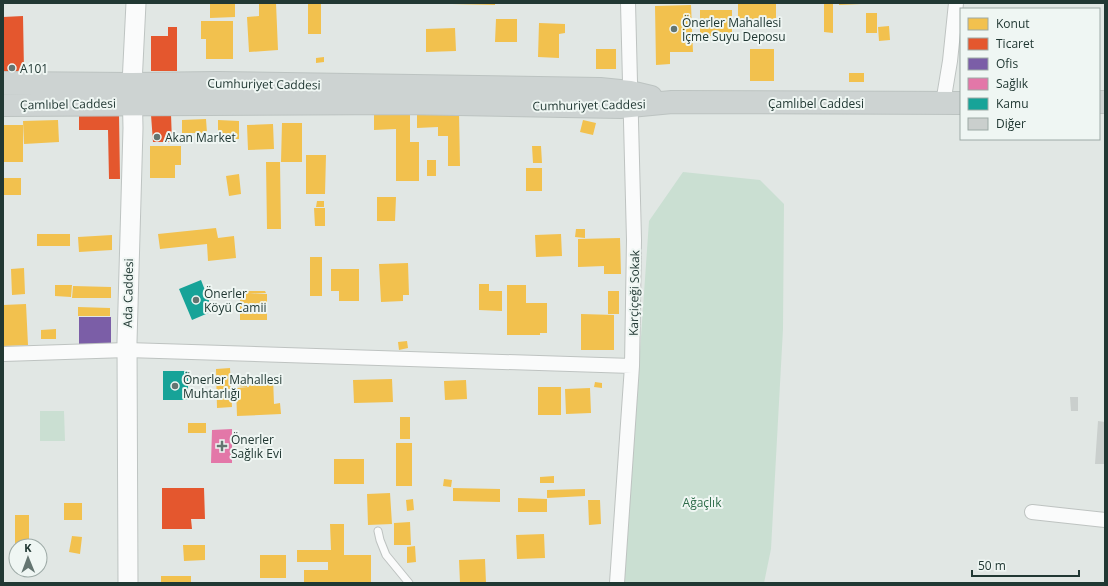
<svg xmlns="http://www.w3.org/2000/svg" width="1108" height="586" viewBox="0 0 1108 586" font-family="'Open Sans',sans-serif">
<rect width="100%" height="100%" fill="#e1e7e4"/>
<path fill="#cadfd2" d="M 683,172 L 760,180 L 784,204 L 783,329 L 771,549 L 764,583 L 624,583 L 649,221 Z
M 40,411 L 64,411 L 65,441 L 40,441 Z"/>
<path fill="#f2c14e" d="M 210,3 L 235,3 L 235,17 L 210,18 Z
M 259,3 L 276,3 L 278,50 L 249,52 L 247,17 L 259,16 Z
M 308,3 L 321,3 L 321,34 L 308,34 Z
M 452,3 L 495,3 L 495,5 L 452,4 Z
M 738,3 L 776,3 L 776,26 L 738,26 Z
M 824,3 L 833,3 L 833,33 L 824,32 Z
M 839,3 L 861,3 L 861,4 L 839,5 Z
M 691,5 L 693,52 L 670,52 L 670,64 L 656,65 L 655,6 Z
M 700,10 L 732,10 L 732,36 L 700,36 Z
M 866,13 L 877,13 L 877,33 L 866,33 Z
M 496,19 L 517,19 L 517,42 L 495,42 Z
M 201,21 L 233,21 L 233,59 L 206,59 L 206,39 L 201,39 Z
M 539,23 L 565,24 L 565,33 L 559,34 L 559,58 L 538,57 Z
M 889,26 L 890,40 L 879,41 L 878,27 Z
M 455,28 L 456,51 L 426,52 L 426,29 Z
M 596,49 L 616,49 L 616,69 L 596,69 Z
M 750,49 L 774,49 L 774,81 L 750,81 Z
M 324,57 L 324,62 L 316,63 L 316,58 Z
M 849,73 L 864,73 L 864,82 L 849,82 Z
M 459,112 L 460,166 L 448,166 L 448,136 L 438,136 L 438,127 L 417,128 L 417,113 Z
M 374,115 L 410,115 L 410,142 L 419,142 L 419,181 L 396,181 L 396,129 L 374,130 Z
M 206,119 L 207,133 L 182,133 L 182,120 Z
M 58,120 L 59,142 L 24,144 L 23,121 Z
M 218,120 L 239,121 L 239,139 L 218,139 Z
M 583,120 L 596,123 L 593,135 L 580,132 Z
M 282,123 L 302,123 L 302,162 L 281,162 Z
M 273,124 L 274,149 L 248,150 L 247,125 Z
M 3,125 L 23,125 L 23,162 L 3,162 Z
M 150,146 L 181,146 L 181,165 L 175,165 L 175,178 L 150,178 Z
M 532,146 L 541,146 L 542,163 L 533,163 Z
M 306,155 L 326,155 L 325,194 L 306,194 Z
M 427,160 L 436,160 L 436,176 L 427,176 Z
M 266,162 L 280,162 L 281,229 L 267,229 Z
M 526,168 L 542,168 L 542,191 L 526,191 Z
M 239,174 L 241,194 L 229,196 L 226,176 Z
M 3,178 L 21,178 L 21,195 L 3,195 Z
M 377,197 L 396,197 L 395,221 L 377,221 Z
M 317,201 L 324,201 L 324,207 L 316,207 Z
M 314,208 L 325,208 L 325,226 L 315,226 Z
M 216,228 L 218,238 L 234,236 L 236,258 L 208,261 L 207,244 L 160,249 L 158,234 Z
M 576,229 L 585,229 L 585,238 L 575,237 Z
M 37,234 L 70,234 L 70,246 L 37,246 Z
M 561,234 L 562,256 L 536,257 L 535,235 Z
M 112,235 L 112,250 L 79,252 L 78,237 Z
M 620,238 L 621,274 L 604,274 L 604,266 L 578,267 L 578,239 Z
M 310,257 L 322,257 L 322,296 L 310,296 Z
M 408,263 L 409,295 L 403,295 L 403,301 L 381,302 L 379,264 Z
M 24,268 L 25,294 L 12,295 L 11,269 Z
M 331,269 L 359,269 L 359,301 L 339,301 L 339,291 L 331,291 Z
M 479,284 L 489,284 L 489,291 L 502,291 L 502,311 L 479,310 Z
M 55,285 L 72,285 L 71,297 L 55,296 Z
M 507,285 L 526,285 L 526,303 L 547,303 L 547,333 L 540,333 L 540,335 L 507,335 Z
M 73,286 L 111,287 L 111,298 L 72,298 Z
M 243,291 L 265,291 L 266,293 L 249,294 L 267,294 L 267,320 L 240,320 L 240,294 L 243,294 Z
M 608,291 L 619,291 L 619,314 L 608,314 Z
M 26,304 L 28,345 L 3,346 L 3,305 Z
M 78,307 L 110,308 L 110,316 L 78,316 Z
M 581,314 L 614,315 L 614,350 L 581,350 Z
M 56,329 L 56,339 L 41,339 L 41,330 Z
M 407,341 L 408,348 L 399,350 L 398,342 Z
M 230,368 L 232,407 L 217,408 L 216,369 Z
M 273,377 L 274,404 L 280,403 L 281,414 L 237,416 L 236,388 L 249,387 L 248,378 Z
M 392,379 L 393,402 L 354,403 L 353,380 Z
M 466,380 L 467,399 L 445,400 L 444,381 Z
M 238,381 L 247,382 L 247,387 L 238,386 Z
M 595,382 L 602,383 L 602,388 L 594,387 Z
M 538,387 L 561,387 L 561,415 L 538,415 Z
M 590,388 L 591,413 L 566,414 L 565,389 Z
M 400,417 L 410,417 L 410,439 L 400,439 Z
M 188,423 L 206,423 L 206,433 L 188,433 Z
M 396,443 L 412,443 L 412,486 L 396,486 Z
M 334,459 L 364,459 L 364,484 L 334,484 Z
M 554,476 L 554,483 L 540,483 L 540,477 Z
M 444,479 L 452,480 L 451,487 L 443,486 Z
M 453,488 L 500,489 L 500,502 L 453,501 Z
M 585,489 L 585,496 L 547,498 L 547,490 Z
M 390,493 L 392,524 L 368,525 L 367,494 Z
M 518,498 L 547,499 L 547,512 L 518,512 Z
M 413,499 L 414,510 L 407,511 L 406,500 Z
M 588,500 L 600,500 L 601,524 L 589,525 Z
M 64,503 L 82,503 L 82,520 L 64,520 Z
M 15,515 L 29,515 L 29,546 L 15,546 Z
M 410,522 L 411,545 L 394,545 L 394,523 Z
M 330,524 L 344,524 L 344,555 L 371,555 L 371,582 L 304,583 L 304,570 L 328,570 L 328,562 L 297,562 L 297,550 L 331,550 Z
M 544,534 L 545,558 L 517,559 L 516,535 Z
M 72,536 L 82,537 L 80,554 L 69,552 Z
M 183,545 L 205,545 L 205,560 L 184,561 Z
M 415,546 L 416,562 L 407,563 L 407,547 Z
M 260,555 L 286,555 L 286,578 L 260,578 Z
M 485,559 L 486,583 L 460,583 L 459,560 Z
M 161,576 L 191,576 L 191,583 L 161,583 Z"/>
<path fill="#e4572e" d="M 23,16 L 24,71 L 3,72 L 3,17 Z
M 168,27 L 177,27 L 177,71 L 151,71 L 151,36 L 168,36 Z
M 79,114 L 119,114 L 120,179 L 109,179 L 108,130 L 79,130 Z
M 171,114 L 172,142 L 153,142 L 151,115 Z
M 162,488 L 204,488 L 205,519 L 191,519 L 192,529 L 162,529 Z"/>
<path fill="#7b5ea7" d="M 79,317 L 111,317 L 111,344 L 79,344 Z"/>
<path fill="#e377a8" d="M 232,429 L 232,463 L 211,463 L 212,430 Z"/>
<path fill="#17a398" d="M 201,280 L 213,311 L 192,320 L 179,289 Z
M 163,371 L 188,371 L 188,400 L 163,400 Z"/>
<path fill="#cacfcd" d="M 1070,397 L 1078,397 L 1078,411 L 1071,411 Z
M 1098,421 L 1105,422 L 1105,464 L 1095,464 Z"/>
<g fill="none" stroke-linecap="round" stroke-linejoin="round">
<defs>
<path id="lane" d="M 378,531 L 380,540 L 386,555 L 409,583"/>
<path id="street" d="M 943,103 L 950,61 L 956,3
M 3,354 L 127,350 L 632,366
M 1032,512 L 1105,520
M 617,583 L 632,366 L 634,240 L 628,3"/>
<path id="secondary" d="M 128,583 L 127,342 L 133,128 L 132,84 L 136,3"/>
<path id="primary" d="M 3,83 L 132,84 L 218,83 L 600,89 L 630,92 L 651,97
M 1099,102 L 1105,102
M 3,105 L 404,103 L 620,107 L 672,102 L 961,103"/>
</defs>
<use href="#lane" stroke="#bec3c1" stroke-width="9"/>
<use href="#street" stroke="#bec3c1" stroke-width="16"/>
<use href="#secondary" stroke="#bec4c2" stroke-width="21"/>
<use href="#primary" stroke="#bcc3c1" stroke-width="24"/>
<use href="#lane" stroke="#fafbfb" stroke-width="7"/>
<use href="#street" stroke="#fafbfb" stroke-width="14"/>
<use href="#secondary" stroke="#fafbfb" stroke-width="19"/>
<use href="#primary" stroke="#cdd3d2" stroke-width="22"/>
</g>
<g fill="#647571" stroke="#eff6f3" stroke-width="1.5">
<circle cx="674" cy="29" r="4"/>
<circle cx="12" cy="68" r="4"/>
<circle cx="157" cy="137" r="4"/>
<circle cx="196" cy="300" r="4"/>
<circle cx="175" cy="386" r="4"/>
<path d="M220 440h4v4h4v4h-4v4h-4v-4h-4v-4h4z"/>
</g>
<g text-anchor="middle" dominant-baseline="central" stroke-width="4" stroke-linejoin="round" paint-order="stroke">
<g font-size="12" fill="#213833" stroke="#eff6f3" text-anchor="start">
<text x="682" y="22">Önerler Mahallesi<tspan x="682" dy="14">İçme Suyu Deposu</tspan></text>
<text x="20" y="68">A101</text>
<text x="165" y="137">Akan Market</text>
<text x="204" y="293">Önerler<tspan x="204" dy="14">Köyü Camii</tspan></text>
<text x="183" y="379">Önerler Mahallesi<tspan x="183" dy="14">Muhtarlığı</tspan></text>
<text x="231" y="439">Önerler<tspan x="231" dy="14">Sağlık Evi</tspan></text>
</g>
<g font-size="12" fill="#213833" stroke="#eff6f3">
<text transform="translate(264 84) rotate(1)">Cumhuriyet Caddesi</text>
<text x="816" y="103">Çamlıbel Caddesi</text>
<text transform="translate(68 104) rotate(-1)">Çamlıbel Caddesi</text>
<text transform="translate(589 105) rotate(-1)">Cumhuriyet Caddesi</text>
<text transform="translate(128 293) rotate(-89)">Ada Caddesi</text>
<text transform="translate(634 293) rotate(-89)">Karçiçeği Sokak</text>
</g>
<g font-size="12" fill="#2e6c4a" stroke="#eff6f3">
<text x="702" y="502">Ağaçlık</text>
</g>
</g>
<rect width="1108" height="586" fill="none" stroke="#213833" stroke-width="8"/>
<rect x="960" y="8" width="140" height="132" fill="#eff6f3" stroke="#9daaa6"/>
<rect x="968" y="18" width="20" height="12" fill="#f2c14e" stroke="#9daaa6"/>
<text x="996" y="28" font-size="12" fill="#213833">Konut</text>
<rect x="968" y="38" width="20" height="12" fill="#e4572e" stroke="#9daaa6"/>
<text x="996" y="48" font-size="12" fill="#213833">Ticaret</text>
<rect x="968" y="58" width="20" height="12" fill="#7b5ea7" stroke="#9daaa6"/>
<text x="996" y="68" font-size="12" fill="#213833">Ofis</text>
<rect x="968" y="78" width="20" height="12" fill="#e377a8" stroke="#9daaa6"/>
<text x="996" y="88" font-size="12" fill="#213833">Sağlık</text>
<rect x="968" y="98" width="20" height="12" fill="#17a398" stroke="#9daaa6"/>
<text x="996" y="108" font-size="12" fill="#213833">Kamu</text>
<rect x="968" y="118" width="20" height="12" fill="#cacfcd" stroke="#9daaa6"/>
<text x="996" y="128" font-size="12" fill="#213833">Diğer</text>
<g transform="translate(28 558) rotate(359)"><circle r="19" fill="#eff6f3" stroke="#9daaa6"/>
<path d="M0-3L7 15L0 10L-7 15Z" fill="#647571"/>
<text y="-6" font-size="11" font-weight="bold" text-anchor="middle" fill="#213833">K</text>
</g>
<path d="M972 570v6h107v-6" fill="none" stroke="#213833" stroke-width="2"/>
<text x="978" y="570" font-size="12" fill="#213833" stroke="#eff6f3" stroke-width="3" paint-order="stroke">50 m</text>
</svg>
